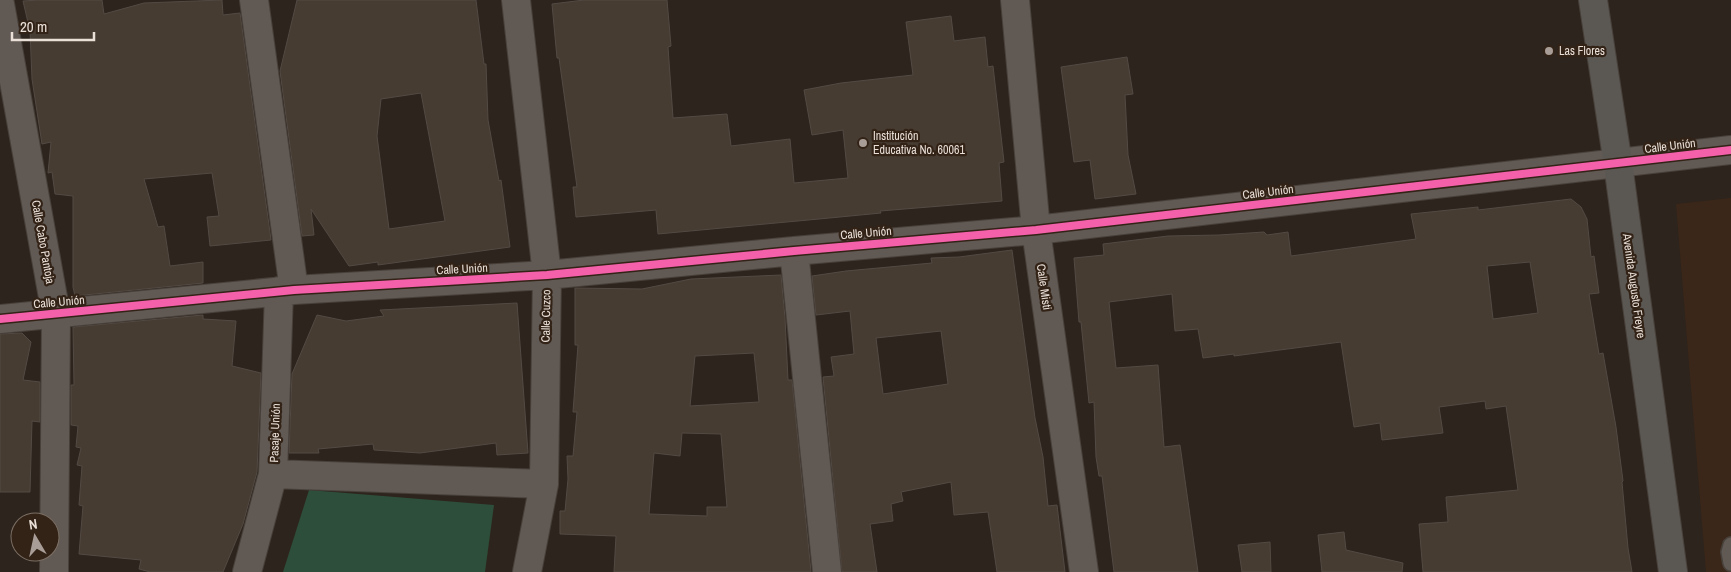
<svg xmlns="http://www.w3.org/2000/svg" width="1731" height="572" viewBox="0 0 1731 572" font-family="'Archivo Narrow',sans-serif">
<rect width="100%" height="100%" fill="#2d241d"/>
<path fill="#3b2719" d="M 1731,198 L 1731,572 L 1706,572 L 1676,204 Z"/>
<path fill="#2d4e3a" d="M 309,490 L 494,505 L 485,572 L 283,572 Z"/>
<path fill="#473c32" stroke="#524a44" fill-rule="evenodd" d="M 39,0 L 102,0 L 104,14 L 144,3 L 222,0 L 223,15 L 240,13 L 271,240 L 210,246 L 207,217 L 219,216 L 212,173 L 144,179 L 158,227 L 164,226 L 170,266 L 203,262 L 203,283 L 75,296 L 73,287 L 73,196 L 55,194 L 52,172 L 48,173 L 51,142 L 42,144 L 32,79 L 30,31 L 23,1 Z
M 297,0 L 476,0 L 484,64 L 486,64 L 488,120 L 499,181 L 501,180 L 510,247 L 378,265 L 378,262 L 349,266 L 311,209 L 314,235 L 302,236 L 280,71 ZM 421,93 L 445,221 L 389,229 L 377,136 L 381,99 Z
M 584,0 L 667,0 L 671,46 L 668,47 L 673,118 L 727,114 L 731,146 L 790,139 L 794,183 L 848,178 L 843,130 L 812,135 L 804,90 L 841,83 L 913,75 L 906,22 L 951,16 L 954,41 L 985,37 L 988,67 L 993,66 L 1004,162 L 999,163 L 1002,201 L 880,211 L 881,213 L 819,219 L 658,234 L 656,210 L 576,217 L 573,187 L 577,187 L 559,58 L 557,58 L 552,4 Z
M 1127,57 L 1133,94 L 1125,95 L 1128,155 L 1136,194 L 1095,199 L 1090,160 L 1074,162 L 1061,67 Z
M 1571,199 L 1581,207 L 1587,219 L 1591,257 L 1594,256 L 1599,293 L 1589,294 L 1599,354 L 1603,353 L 1616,427 L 1623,481 L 1622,482 L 1628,548 L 1632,572 L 1423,572 L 1419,524 L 1448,522 L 1446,497 L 1518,490 L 1506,406 L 1486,409 L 1485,401 L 1439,407 L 1443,433 L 1382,440 L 1380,423 L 1354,427 L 1341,342 L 1234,356 L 1234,354 L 1203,358 L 1198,329 L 1175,331 L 1172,294 L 1109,302 L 1116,368 L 1158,365 L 1164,447 L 1180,445 L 1198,572 L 1114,572 L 1102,476 L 1099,476 L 1096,457 L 1094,402 L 1089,403 L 1081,322 L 1079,322 L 1074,258 L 1104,255 L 1103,244 L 1168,236 L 1219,235 L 1264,232 L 1267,235 L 1288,232 L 1291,256 L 1416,239 L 1411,214 L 1478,207 L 1478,210 ZM 1530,262 L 1538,313 L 1493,319 L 1487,266 Z
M 1012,250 L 1035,418 L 1043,457 L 1048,506 L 1057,505 L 1065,572 L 997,572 L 988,512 L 954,515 L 951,482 L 901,492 L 903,501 L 891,504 L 893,521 L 870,524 L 877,572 L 842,572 L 823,377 L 834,376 L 831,357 L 854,354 L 850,311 L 816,315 L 812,276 L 846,271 L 932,263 L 931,258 L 959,257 ZM 941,331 L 948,384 L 883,394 L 876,338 Z
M 781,275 L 785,318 L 788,380 L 792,380 L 811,572 L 614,572 L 616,536 L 560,534 L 560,511 L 565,511 L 568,479 L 567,456 L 573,456 L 577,412 L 573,412 L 578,345 L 575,345 L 575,288 L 642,289 L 691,279 ZM 754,353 L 759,402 L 690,406 L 695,356 ZM 682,433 L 721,434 L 727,507 L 707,507 L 707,516 L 649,514 L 654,453 L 680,456 Z
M 517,303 L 528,453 L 497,455 L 496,443 L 420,453 L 374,450 L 373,444 L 318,449 L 319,453 L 289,453 L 292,374 L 317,315 L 346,321 L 384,316 L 380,310 Z
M 203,315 L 203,319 L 236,321 L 232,366 L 261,373 L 257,472 L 243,524 L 223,572 L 150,572 L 139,569 L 141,560 L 79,554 L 83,506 L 79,505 L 82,466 L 77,465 L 81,448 L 76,447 L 78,426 L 71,425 L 71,385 L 74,385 L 73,327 Z
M 22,333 L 31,342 L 23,380 L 40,382 L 40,422 L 32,421 L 30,492 L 0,492 L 0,334 Z
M 1344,532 L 1346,550 L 1403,563 L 1402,572 L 1322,572 L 1318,535 Z
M 1270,542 L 1271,572 L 1242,572 L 1238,545 Z"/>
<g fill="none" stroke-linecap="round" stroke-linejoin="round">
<defs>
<path id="service" d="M 1731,545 L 1729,552 L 1731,563"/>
<path id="minor" d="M 254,0 L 294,290
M 516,0 L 547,275 L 544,484 L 527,572
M 1015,0 L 1036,230 L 1084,572
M 0,4 L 56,314 L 54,572
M 794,251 L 827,572
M 0,319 L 294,290 L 547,275 L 794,251 L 1036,230 L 1731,150
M 273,474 L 544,484
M 247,572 L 273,474 L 279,291"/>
<path id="secondary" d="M 1593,0 L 1618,164 L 1673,572"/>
</defs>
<use href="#service" stroke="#48403a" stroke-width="18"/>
<use href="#minor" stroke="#48403a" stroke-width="30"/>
<use href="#secondary" stroke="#48403a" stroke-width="30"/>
<use href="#service" stroke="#605954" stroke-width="15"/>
<use href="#minor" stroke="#605954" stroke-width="28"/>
<use href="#secondary" stroke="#5b5854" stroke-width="28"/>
<defs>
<path id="cycleway" d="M 0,319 L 294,290 L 547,275 L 794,251 L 1036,230 L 1731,150"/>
</defs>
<use href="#cycleway" stroke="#332317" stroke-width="11"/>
<use href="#cycleway" stroke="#f560ab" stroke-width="8"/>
</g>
<g fill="#a89e97" stroke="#332317" stroke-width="2">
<circle cx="1549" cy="51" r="5"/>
<circle cx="863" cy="143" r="5"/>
</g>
<g text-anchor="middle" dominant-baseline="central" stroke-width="4.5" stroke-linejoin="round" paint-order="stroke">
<g font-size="12" fill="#eae0d8" stroke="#332317" text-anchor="start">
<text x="1559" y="51">Las Flores</text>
<text x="873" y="136">Institución<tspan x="873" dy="14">Educativa No. 60061</tspan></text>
</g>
<g font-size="12" fill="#eae0d8" stroke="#332317">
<text transform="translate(1670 146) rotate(-7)">Calle Unión</text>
<text transform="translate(1268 192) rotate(-7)">Calle Unión</text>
<text transform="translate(866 233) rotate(-5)">Calle Unión</text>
<text transform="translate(43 242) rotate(80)">Calle Cabo Pantoja</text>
<text transform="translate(462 269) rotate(-3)">Calle Unión</text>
<text transform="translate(1634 286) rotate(82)">Avenida Augusto Freyre</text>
<text transform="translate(1044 287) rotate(82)">Calle Misti</text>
<text transform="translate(59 302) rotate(-5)">Calle Unión</text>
<text transform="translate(546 316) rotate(-89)">Calle Cuzco</text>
<text transform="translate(275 433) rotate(-88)">Pasaje Unión</text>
</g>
</g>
<g transform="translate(35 537) rotate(351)"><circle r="24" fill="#332317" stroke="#7c6f64"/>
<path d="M0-4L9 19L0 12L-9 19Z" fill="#a89e97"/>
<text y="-8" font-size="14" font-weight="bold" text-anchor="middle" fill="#eae0d8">N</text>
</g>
<path d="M12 32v8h82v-8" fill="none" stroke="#eae0d8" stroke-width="2.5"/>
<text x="20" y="32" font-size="15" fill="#eae0d8" stroke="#332317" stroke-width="4" paint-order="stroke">20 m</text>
</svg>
